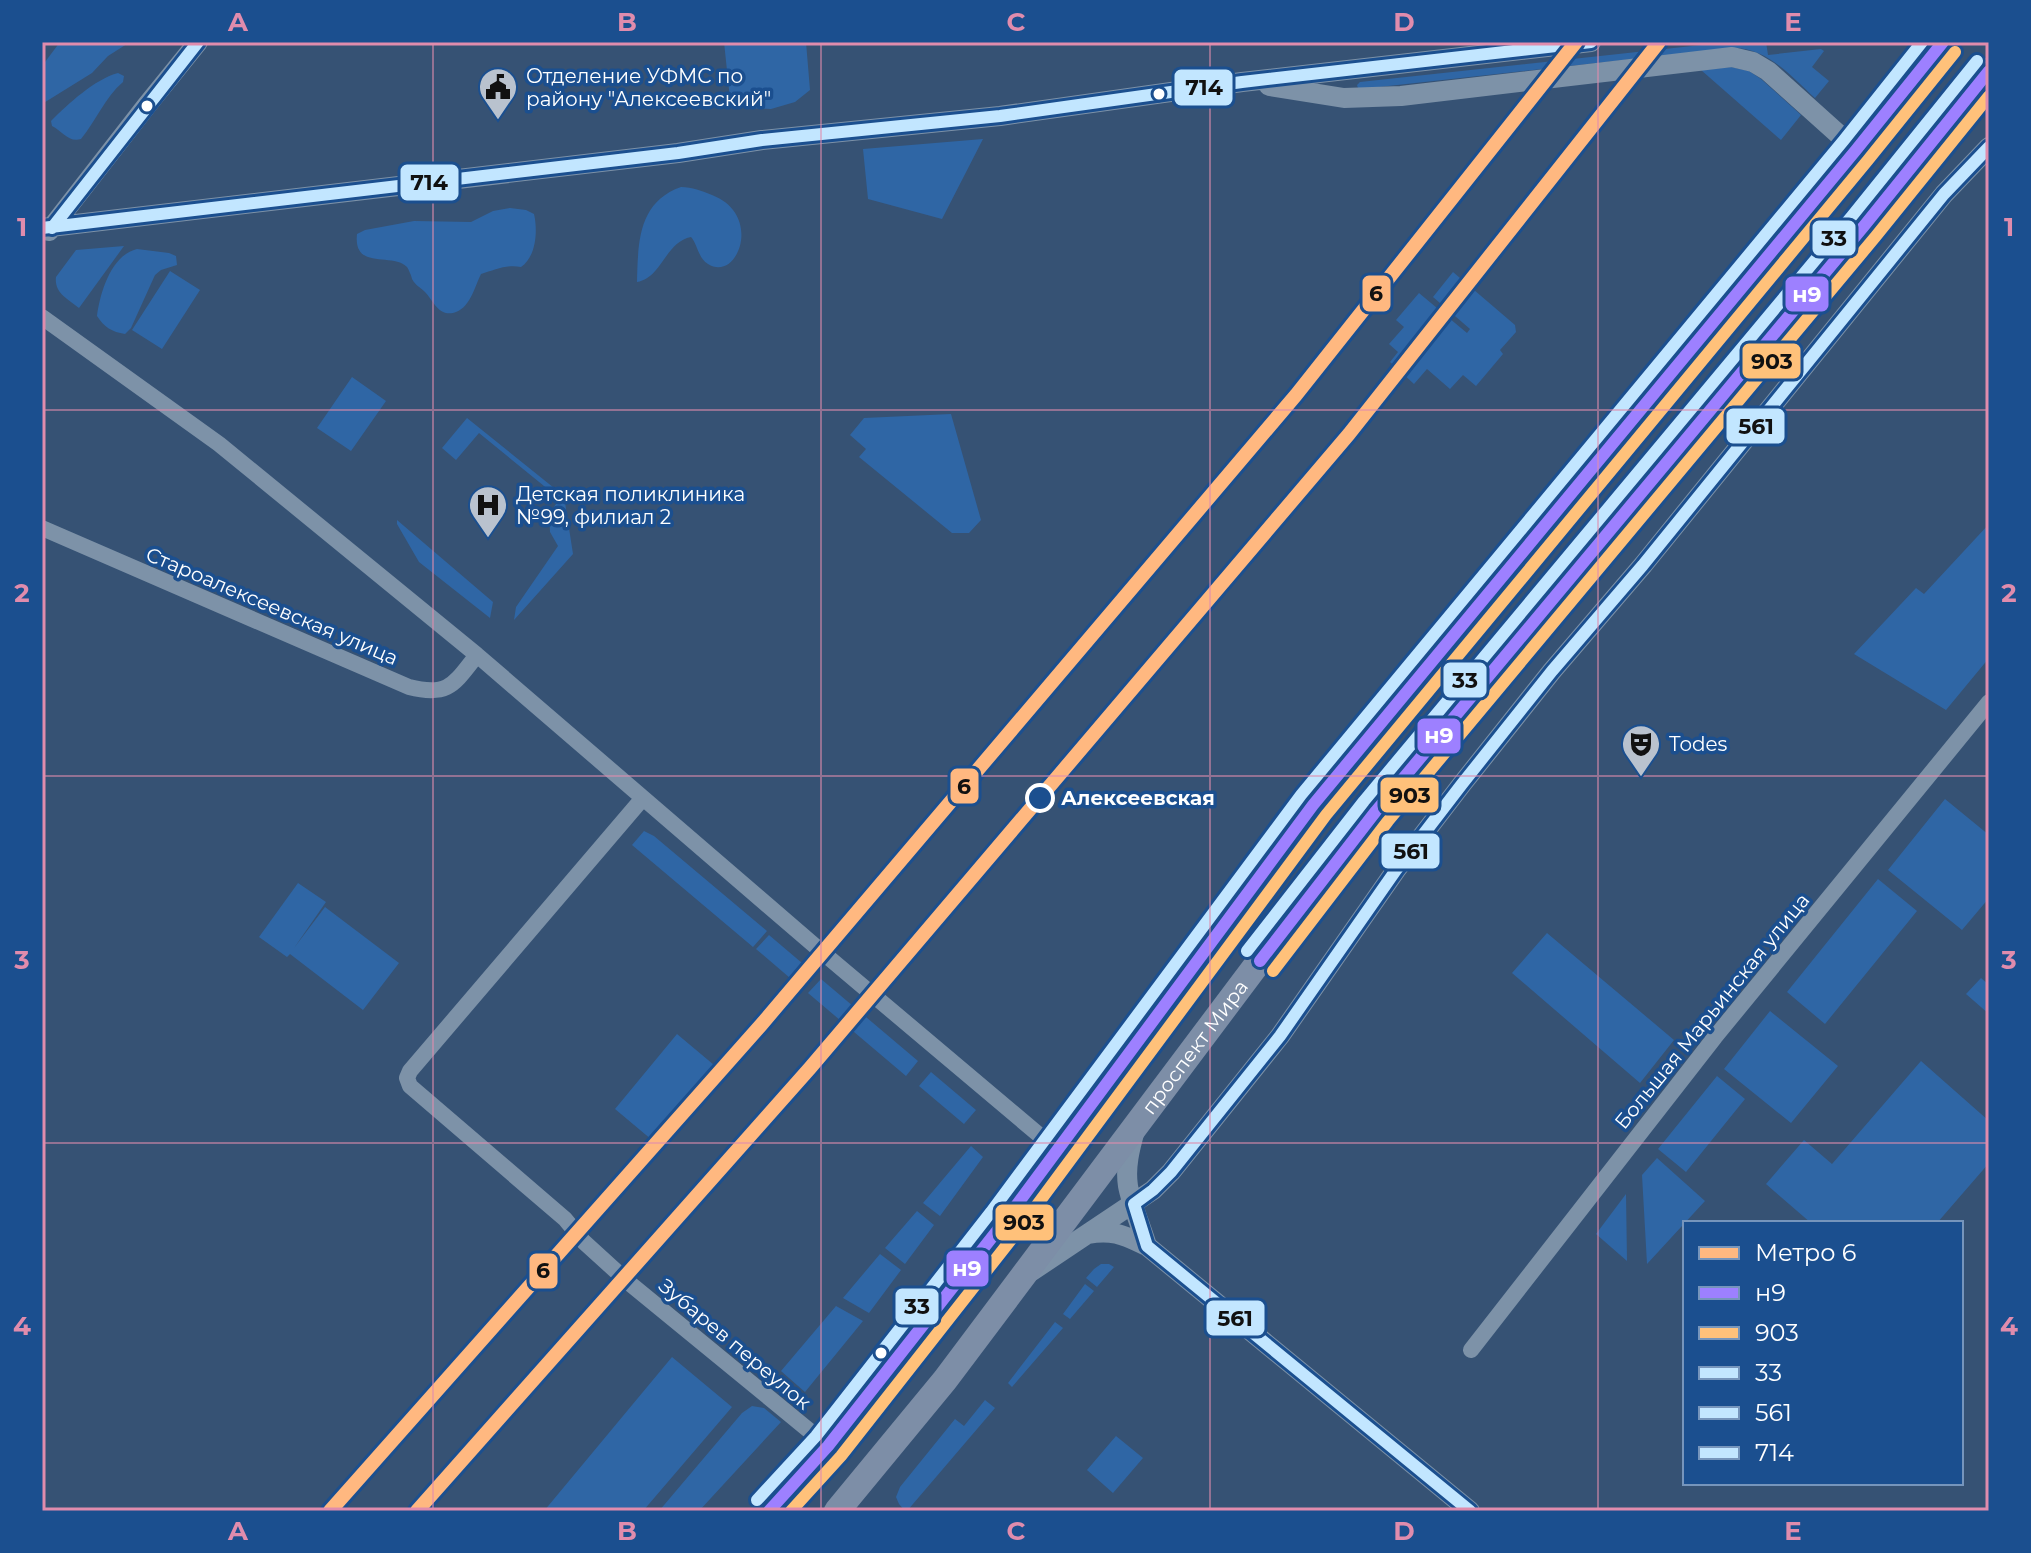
<svg xmlns="http://www.w3.org/2000/svg" width="2031" height="1553" viewBox="0 0 2031 1553" font-family="Montserrat,sans-serif">
<rect width="100%" height="100%" fill="#365274"/>
<path fill="#2f66a5" d="M 60,42 L 130,42 L 108,56 L 92,73 L 42,104 L 42,66 Z
M 724,42 L 806,42 L 810,90 L 795,102 L 771,109 L 749,108 L 730,99 Z
M 1729,42 L 1766,42 L 1768,55 L 1821,49 L 1824,51 L 1812,67 L 1829,81 L 1815,98 C 1791,76 1768,48 1733,48 L 1361,89 L 1358,88 L 1357,85 L 1360,82 Z
M 1731,67 L 1749,71 L 1761,79 L 1801,115 L 1781,140 L 1701,70 Z
M 118,73 L 124,76 L 123,82 C 105,97 96,121 81,139 C 69,143 62,131 52,126 L 51,121 C 68,104 95,79 118,73 Z
M 983,139 L 942,219 L 868,199 L 863,149 Z
M 681,187 C 692,187 702,191 712,195 C 764,215 737,283 708,264 C 698,258 698,245 691,237 C 665,242 662,278 637,282 C 638,243 638,202 681,187 Z
M 510,208 L 526,210 L 534,214 C 538,231 536,257 521,267 C 507,264 495,270 481,274 C 474,288 470,309 453,313 C 438,316 433,300 425,292 C 420,287 415,285 412,279 C 412,277 408,268 407,267 C 393,252 353,271 357,234 L 365,230 L 414,221 L 471,222 L 493,211 Z
M 124,246 L 79,308 C 68,299 54,293 56,277 L 76,250 Z
M 137,249 L 169,253 L 176,256 L 177,265 L 161,270 L 155,275 L 131,328 L 125,334 C 112,332 104,327 97,316 C 100,293 111,255 137,249 Z
M 170,271 L 200,290 L 162,349 L 132,330 Z
M 1453,272 L 1515,325 L 1516,332 L 1500,350 L 1503,354 L 1476,386 L 1463,375 L 1450,389 L 1427,369 L 1414,384 L 1390,362 L 1398,352 L 1389,344 L 1404,327 L 1396,320 L 1419,293 L 1467,333 L 1470,329 L 1433,297 Z
M 352,377 L 386,401 L 351,451 L 317,428 Z
M 951,414 L 981,520 L 969,533 L 952,533 L 859,457 L 866,449 L 850,435 L 864,418 Z
M 467,418 L 564,496 L 573,554 L 514,620 L 516,607 L 558,546 L 550,532 L 549,513 L 560,499 L 479,433 L 456,460 L 442,448 Z
M 397,520 L 493,602 L 490,618 L 419,562 L 397,524 Z
M 1989,524 L 1989,658 L 1946,710 L 1854,654 L 1916,588 L 1924,594 Z
M 1945,799 L 1989,835 L 1989,898 L 1962,930 L 1888,870 Z
M 644,831 L 654,836 L 767,931 L 753,947 L 632,845 Z
M 1878,879 L 1917,911 L 1825,1024 L 1787,992 Z
M 298,883 L 326,902 L 294,948 L 325,907 L 399,963 L 363,1010 L 290,954 L 287,957 L 259,937 Z
M 1547,933 L 1674,1040 L 1640,1083 L 1512,973 Z
M 769,935 L 802,963 L 790,978 L 756,949 Z
M 1981,978 L 1989,985 L 1989,1014 L 1966,994 Z
M 821,979 L 918,1061 L 906,1076 L 808,993 Z
M 1770,1011 L 1838,1066 L 1791,1123 L 1724,1069 Z
M 677,1034 L 714,1065 L 652,1140 L 615,1109 Z
M 1921,1061 L 1989,1121 L 1989,1163 L 1937,1223 L 1811,1223 L 1766,1184 L 1804,1140 L 1832,1164 Z
M 931,1072 L 976,1110 L 964,1124 L 919,1086 Z
M 1717,1076 L 1745,1099 L 1686,1172 L 1658,1149 Z
M 971,1146 L 983,1157 L 940,1216 L 923,1203 Z
M 1657,1158 L 1705,1201 L 1647,1264 L 1642,1175 Z
M 1626,1194 L 1627,1261 L 1596,1234 Z
M 917,1211 L 934,1225 L 905,1264 L 885,1248 Z
M 880,1254 L 901,1270 L 869,1313 L 843,1298 Z
M 1101,1264 L 1109,1264 L 1114,1267 L 1097,1287 L 1086,1278 L 1094,1269 Z
M 1085,1284 L 1094,1291 L 1070,1319 L 1063,1314 Z
M 836,1306 L 863,1321 L 805,1392 L 781,1371 Z
M 1055,1322 L 1063,1328 L 1012,1387 L 1008,1383 Z
M 672,1357 L 732,1407 L 643,1511 L 544,1511 Z
M 985,1400 L 995,1408 L 907,1511 L 905,1511 L 899,1504 L 896,1497 L 900,1487 L 955,1419 L 964,1426 Z
M 752,1406 L 764,1408 L 781,1422 L 699,1511 L 659,1511 L 742,1413 Z
M 1116,1436 L 1143,1458 L 1113,1493 L 1087,1470 Z"/>
<g fill="none" stroke-linecap="round" stroke-linejoin="round">
<path stroke="#7d92a8" stroke-width="16" d="M 42,317 L 219,444 L 477,655 L 822,952 L 1057,1150
M 42,528 L 409,687 C 449,697 454,684 477,655
M 643,798 L 410,1071 L 407,1078 L 410,1086 L 565,1219 L 584,1242 L 628,1282 L 828,1446
M 1471,1350 L 1715,1037 L 1989,702"/>
<path stroke="#7d92a8" stroke-width="20" d="M 1269,86 L 1344,98 L 1401,96 L 1732,57 L 1753,62 L 1768,71 L 1856,150
M 42,228 L 678,153 L 762,140 L 1000,116 L 1242,82 L 1591,42
M 49,231 L 147,105 L 198,42
M 1135,1130 C 1130,1148 1125,1167 1128,1186 C 1131,1203 1142,1229 1147,1246
M 1088,1234 C 1113,1229 1125,1236 1147,1246 L 1470,1511
M 1032,1271 L 1153,1190 L 1171,1172 L 1280,1036 L 1396,870 L 1462,784 L 1552,671 L 1643,565 L 1944,194 L 1989,147"/>
<g stroke="#7d8ea7" stroke-width="26">
<path d="M 769,1511 L 828,1446 L 1004,1222 L 1313,805 L 1856,150 L 1943,42"/>
<path id="s1" d="M 837,1511 L 945,1380 L 1288,923 L 1376,811 L 1864,226 L 1989,71"/>
</g>
<defs>
<path id="bus-1" d="M 1260,961 L 1376,811 L 1864,226 L 1989,71
M 769,1511 L 828,1446 L 1004,1222 L 1313,805 L 1856,150 L 1943,42"/>
<path id="bus-2" d="M 1273,971 L 1388,821 L 1876,236 L 1989,96
M 791,1511 L 841,1456 L 1017,1232 L 1326,815 L 1868,160 L 1955,52"/>
<path id="bus-3" d="M 1247,951 L 1364,801 L 1852,216 L 1977,61
M 757,1500 L 816,1436 L 991,1212 L 1301,795 L 1844,140 L 1922,42"/>
<path id="bus-4" d="M 1470,1511 L 1147,1246 L 1134,1204 L 1153,1190 L 1171,1172 L 1280,1036 L 1396,870 L 1462,784 L 1552,671 L 1643,565 L 1944,194 L 1989,147"/>
<path id="bus-5" d="M 42,228 L 678,153 L 762,140 L 1000,116 L 1242,82 L 1591,42
M 52,228 L 198,42"/>
</defs>
<use href="#bus-1" stroke="#1b4f8f" stroke-width="18"/>
<use href="#bus-2" stroke="#1b4f8f" stroke-width="18"/>
<use href="#bus-3" stroke="#1b4f8f" stroke-width="18"/>
<use href="#bus-4" stroke="#1b4f8f" stroke-width="18"/>
<use href="#bus-5" stroke="#1b4f8f" stroke-width="18"/>
<use href="#bus-1" stroke="#9d80ff" stroke-width="12"/>
<use href="#bus-2" stroke="#ffc17a" stroke-width="12"/>
<use href="#bus-3" stroke="#c2e6ff" stroke-width="12"/>
<use href="#bus-4" stroke="#c2e6ff" stroke-width="12"/>
<use href="#bus-5" stroke="#c2e6ff" stroke-width="12"/>
<defs>
<path id="metro-1" d="M 330,1511 L 761,1025 L 1296,395 L 1576,42
M 417,1511 L 810,1068 L 1349,434 L 1659,42"/>
</defs>
<use href="#metro-1" stroke="#1b4f8f" stroke-width="20"/>
<use href="#metro-1" stroke="#ffb880" stroke-width="14"/>
</g>
<path fill="none" stroke="#e08cad" stroke-width="2" stroke-opacity="0.55" d="M 433,42 L 433,1511M 821,42 L 821,1511M 1210,42 L 1210,1511M 1598,42 L 1598,1511M 42,410 L 1989,410M 42,776 L 1989,776M 42,1143 L 1989,1143"/>
<defs>
<symbol id="civic-pin" viewBox="-11 -11 22 30"><path d="M0 17L-7.5 6A9.5 9.5 0 1 1 7.5 6Z" fill="#b9c2ce" stroke="#1b4f8f"/><path d="M-.6-6.5H3V-4.5H.6V-3L4-1V1h2V6H-6V1h2V-1L-.6-3ZM-1.2 2.5V6h2.4V2.5Z" fill="#111"/></symbol>
<symbol id="hospital-pin" viewBox="-11 -11 22 30"><path d="M0 17L-7.5 6A9.5 9.5 0 1 1 7.5 6Z" fill="#b9c2ce" stroke="#1b4f8f"/><path d="M-5-5h3v3.5h4V-5h3V5h-3V1.5h-4V5h-3Z" fill="#111"/></symbol>
<symbol id="theatre-pin" viewBox="-11 -11 22 30"><path d="M0 17L-7.5 6A9.5 9.5 0 1 1 7.5 6Z" fill="#b9c2ce" stroke="#1b4f8f"/><path d="M-5-5.5Q0-4 5-5.5V0Q5 5 0 6Q-5 5-5 0ZM-3.3-2.5H-1v1.5H-3.3ZM1-2.5H3.3v1.5H1ZM-2.8 1Q0 5.5 2.8 1Z" fill="#111"/></symbol>
</defs>
<g fill-rule="evenodd">
<use href="#civic-pin" x="476" y="65" width="44" height="60"/>
<use href="#hospital-pin" x="466" y="483" width="44" height="60"/>
<use href="#theatre-pin" x="1619" y="722" width="44" height="60"/>
</g>
<g fill="#fff" stroke="#1b4f8f" stroke-width="3">
<circle cx="1159" cy="94" r="7"/>
<circle cx="147" cy="106" r="7"/>
<circle cx="881" cy="1353" r="7"/>
</g>
<circle fill="#1b4f8f" stroke="#fff" stroke-width="4" cx="1040" cy="798" r="13"/>
<g text-anchor="middle" dominant-baseline="central" stroke-width="7" stroke-linejoin="round" paint-order="stroke">
<g font-size="20" fill="#fff" stroke="#1b4f8f" text-anchor="start">
<text x="526" y="76">Отделение УФМС по<tspan x="526" dy="23">району "Алексеевский"</tspan></text>
<text x="516" y="494">Детская поликлиника<tspan x="516" dy="23">№99, филиал 2</tspan></text>
<text x="1669" y="744">Todes</text>
</g>
<g font-size="20" fill="#fff" stroke="#1b4f8f">
<text transform="translate(272 606) rotate(23)">Староалексеевская улица</text>
<text transform="translate(1712 1011) rotate(-51)">Большая Марьинская улица</text>
<text stroke="none"><textPath href="#s1" startOffset="586">проспект Мира</textPath></text>
<text transform="translate(735 1344) rotate(40)">Зубарев переулок</text>
</g>
<g font-size="20" font-weight="bold" fill="#fff" stroke="#1b4f8f" text-anchor="start">
<text x="1061" y="798">Алексеевская</text>
</g>
</g>
<g stroke="#1b4f8f" stroke-width="3">
<rect x="1173" y="68" width="61" height="39" rx="8" fill="#c2e6ff"/>
<rect x="399" y="163" width="61" height="39" rx="8" fill="#c2e6ff"/>
<rect x="1811" y="219" width="46" height="38" rx="8" fill="#c2e6ff"/>
<rect x="1361" y="274" width="31" height="39" rx="8" fill="#ffb880"/>
<rect x="1784" y="275" width="46" height="38" rx="8" fill="#9d80ff"/>
<rect x="1741" y="342" width="61" height="38" rx="8" fill="#ffc17a"/>
<rect x="1725" y="407" width="61" height="38" rx="8" fill="#c2e6ff"/>
<rect x="1442" y="661" width="46" height="38" rx="8" fill="#c2e6ff"/>
<rect x="1416" y="717" width="46" height="38" rx="8" fill="#9d80ff"/>
<rect x="949" y="767" width="31" height="38" rx="8" fill="#ffb880"/>
<rect x="1379" y="776" width="61" height="38" rx="8" fill="#ffc17a"/>
<rect x="1380" y="832" width="61" height="38" rx="8" fill="#c2e6ff"/>
<rect x="994" y="1203" width="61" height="39" rx="8" fill="#ffc17a"/>
<rect x="945" y="1249" width="45" height="39" rx="8" fill="#9d80ff"/>
<rect x="528" y="1252" width="31" height="38" rx="8" fill="#ffb880"/>
<rect x="894" y="1287" width="46" height="39" rx="8" fill="#c2e6ff"/>
<rect x="1205" y="1299" width="61" height="38" rx="8" fill="#c2e6ff"/>
</g>
<g font-size="22" text-anchor="middle" font-weight="bold" fill="#fff">
<text x="1807" y="302">н9</text>
<text x="1439" y="743">н9</text>
<text x="967" y="1276">н9</text>
</g>
<g font-size="22" text-anchor="middle" font-weight="bold" fill="#111">
<text x="1204" y="95">714</text>
<text x="429" y="190">714</text>
<text x="1834" y="246">33</text>
<text x="1376" y="301">6</text>
<text x="1772" y="369">903</text>
<text x="1756" y="434">561</text>
<text x="1465" y="688">33</text>
<text x="964" y="794">6</text>
<text x="1410" y="803">903</text>
<text x="1411" y="859">561</text>
<text x="1024" y="1230">903</text>
<text x="543" y="1278">6</text>
<text x="917" y="1314">33</text>
<text x="1235" y="1326">561</text>
</g>
<rect width="2031" height="1553" fill="none" stroke="#1b4f8f" stroke-width="88"/>
<rect x="1683" y="1221" width="280" height="264" fill="#1b4f8f" stroke="#7695bc" stroke-width="2"/>
<rect x="1699" y="1247" width="40" height="12" fill="#ffb880" stroke="#7695bc" stroke-width="2"/>
<text x="1755" y="1261" font-size="24" fill="#ffffff">Метро 6</text>
<rect x="1699" y="1287" width="40" height="12" fill="#9d80ff" stroke="#7695bc" stroke-width="2"/>
<text x="1755" y="1301" font-size="24" fill="#ffffff">н9</text>
<rect x="1699" y="1327" width="40" height="12" fill="#ffc17a" stroke="#7695bc" stroke-width="2"/>
<text x="1755" y="1341" font-size="24" fill="#ffffff">903</text>
<rect x="1699" y="1367" width="40" height="12" fill="#c2e6ff" stroke="#7695bc" stroke-width="2"/>
<text x="1755" y="1381" font-size="24" fill="#ffffff">33</text>
<rect x="1699" y="1407" width="40" height="12" fill="#c2e6ff" stroke="#7695bc" stroke-width="2"/>
<text x="1755" y="1421" font-size="24" fill="#ffffff">561</text>
<rect x="1699" y="1447" width="40" height="12" fill="#c2e6ff" stroke="#7695bc" stroke-width="2"/>
<text x="1755" y="1461" font-size="24" fill="#ffffff">714</text>
<rect x="44" y="44" width="1943" height="1465" fill="none" stroke="#e08cad" stroke-width="3"/>
<g font-size="26" text-anchor="middle" font-weight="bold" fill="#e08cad">
<text x="238" y="31">A</text>
<text x="627" y="31">B</text>
<text x="1016" y="31">C</text>
<text x="1404" y="31">D</text>
<text x="1793" y="31">E</text>
<text x="22" y="236">1</text>
<text x="2009" y="236">1</text>
<text x="22" y="602">2</text>
<text x="2009" y="602">2</text>
<text x="22" y="969">3</text>
<text x="2009" y="969">3</text>
<text x="22" y="1335">4</text>
<text x="2009" y="1335">4</text>
<text x="238" y="1540">A</text>
<text x="627" y="1540">B</text>
<text x="1016" y="1540">C</text>
<text x="1404" y="1540">D</text>
<text x="1793" y="1540">E</text>
</g>
</svg>
